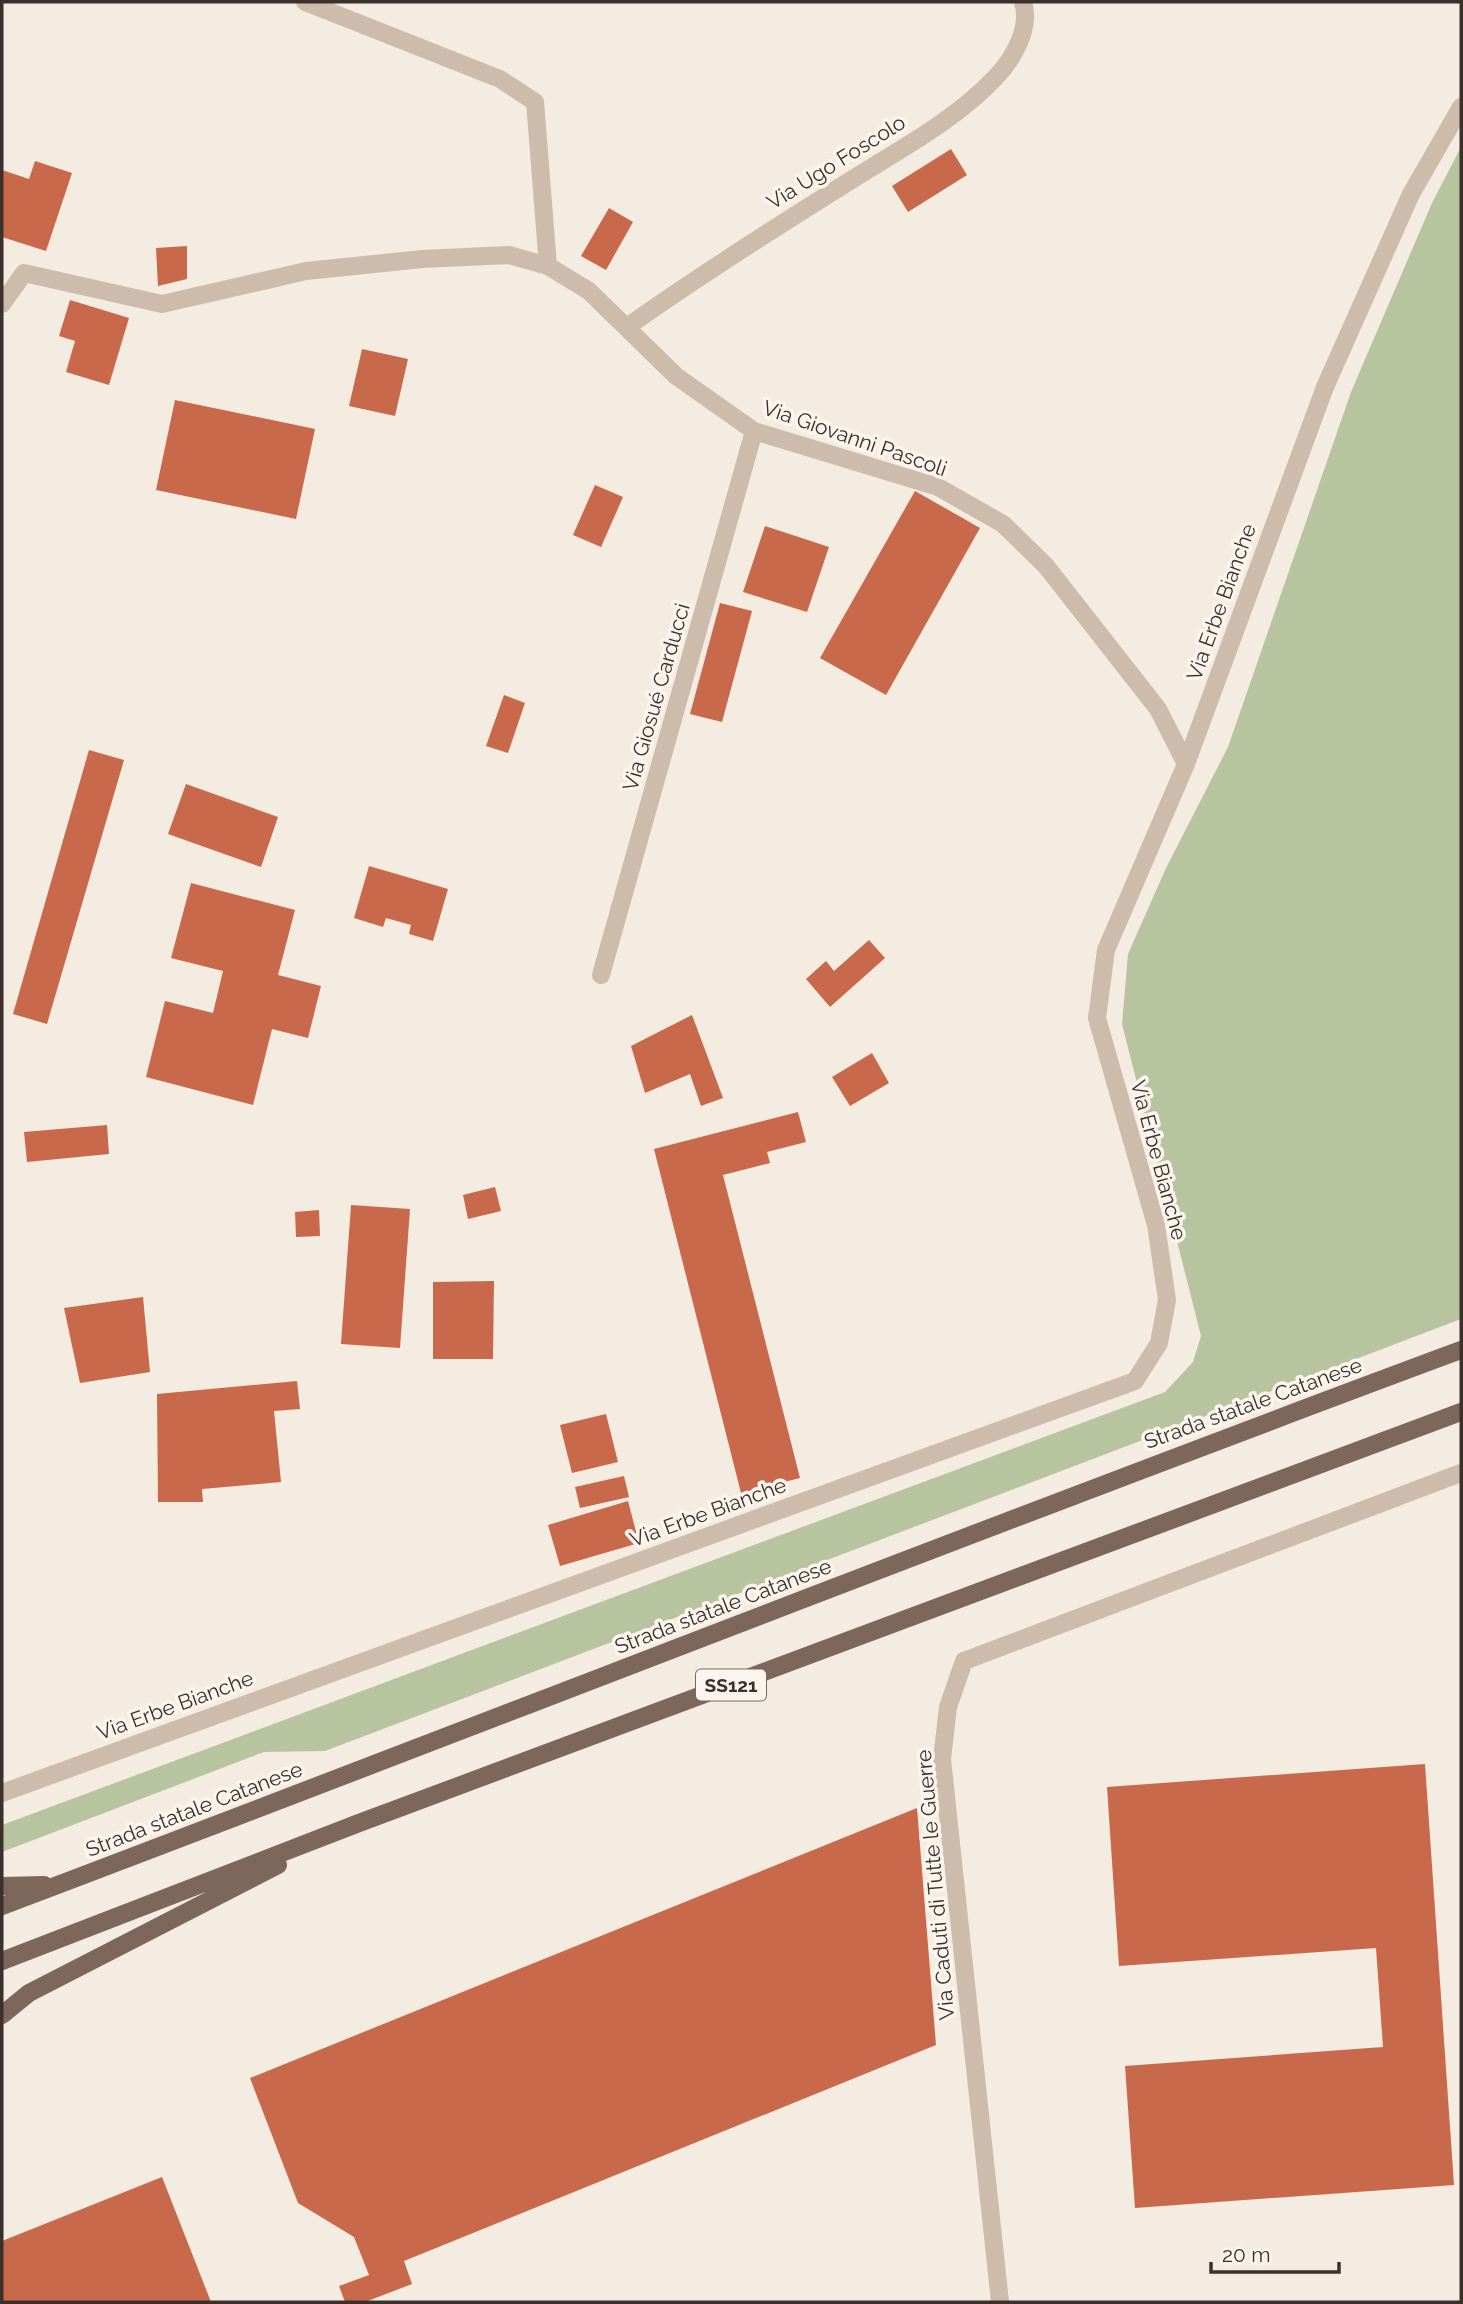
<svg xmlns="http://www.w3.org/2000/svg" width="1463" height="2304" viewBox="0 0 1463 2304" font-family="Raleway,sans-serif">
<rect width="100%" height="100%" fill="#f4ebe1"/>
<path fill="#b8c4a0" d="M 1461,147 L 1461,1319 L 325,1751 L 264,1752 L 2,1852 L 2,1825 L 1165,1392 L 1193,1362 L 1201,1336 L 1122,1024 L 1128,954 L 1166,868 L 1228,747 L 1351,392 L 1432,203 Z"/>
<path fill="#c8694b" d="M 951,149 L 967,175 L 908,212 L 892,186 Z
M 35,161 L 72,173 L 46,251 L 2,237 L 2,170 L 29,179 Z
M 609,208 L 633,222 L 606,270 L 581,256 Z
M 187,246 L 187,279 L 158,286 L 156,248 Z
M 70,300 L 129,318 L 109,385 L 66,372 L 75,341 L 59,336 Z
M 362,349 L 408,359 L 395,416 L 349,406 Z
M 175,400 L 315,429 L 296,519 L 156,490 Z
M 595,485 L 623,497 L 601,547 L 573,535 Z
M 915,491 L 980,528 L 886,695 L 820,658 Z
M 765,526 L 829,547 L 807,612 L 743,592 Z
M 720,603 L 752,611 L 722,722 L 690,714 Z
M 504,695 L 525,703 L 508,753 L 486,746 Z
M 89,750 L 124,760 L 47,1024 L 13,1014 Z
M 186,784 L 278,817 L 261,867 L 168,834 Z
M 369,866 L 448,889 L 433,941 L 409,934 L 411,925 L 386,918 L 383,927 L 354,918 Z
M 191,883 L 295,910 L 278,975 L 321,986 L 308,1038 L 272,1029 L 253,1105 L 146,1077 L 165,1001 L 213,1013 L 223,971 L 171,958 Z
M 869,940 L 885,958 L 830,1007 L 806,979 L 826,961 L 834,971 Z
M 692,1015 L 723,1098 L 701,1106 L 690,1074 L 645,1093 L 631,1046 Z
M 872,1053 L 889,1083 L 850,1106 L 832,1077 Z
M 798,1112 L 806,1142 L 767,1152 L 770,1163 L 723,1175 L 800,1478 L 741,1493 L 654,1149 Z
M 107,1125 L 109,1154 L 27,1162 L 24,1132 Z
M 495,1187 L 501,1211 L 468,1219 L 463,1195 Z
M 351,1205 L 410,1209 L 400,1348 L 341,1344 Z
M 319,1210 L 320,1236 L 296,1237 L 295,1212 Z
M 494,1281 L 493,1359 L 433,1359 L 433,1282 Z
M 143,1297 L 150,1372 L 80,1383 L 64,1308 Z
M 297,1381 L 300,1409 L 274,1411 L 281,1482 L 202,1489 L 203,1502 L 158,1502 L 157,1394 Z
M 606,1414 L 618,1462 L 572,1473 L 560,1425 Z
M 624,1476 L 629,1497 L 580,1508 L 575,1487 Z
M 628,1501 L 639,1543 L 560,1566 L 548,1525 Z
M 1425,1764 L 1454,2185 L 1135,2208 L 1125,2066 L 1383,2047 L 1376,1948 L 1119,1966 L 1107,1787 Z
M 917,1808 L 936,2045 L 404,2261 L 412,2284 L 365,2302 L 345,2302 L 339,2286 L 369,2275 L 354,2237 L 298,2203 L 250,2078 Z
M 162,2177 L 211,2302 L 2,2302 L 2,2241 Z"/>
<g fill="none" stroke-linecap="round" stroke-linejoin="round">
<path stroke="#cdbbac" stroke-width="18" d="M 305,2 L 500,79 L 535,102 L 548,266
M 2,304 L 24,273 L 162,304 L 306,271 L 422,259 L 509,255 L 548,266 L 589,291 L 676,376 L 754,431 L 938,487 L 1003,524 L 1046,566 L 1158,709 L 1186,764
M 627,327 C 700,275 776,227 853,179 C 902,148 955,120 995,78 C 1014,58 1031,28 1023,2
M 601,975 L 754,431
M 1000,2302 L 942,1759 L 948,1707 L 964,1661 L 1461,1473"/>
<path stroke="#cdbbac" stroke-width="18" d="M 2,1793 L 1135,1381 L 1159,1343 L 1167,1300 L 1156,1225 L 1097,1018 L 1106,950 L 1186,764 L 1325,387 L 1411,194 L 1461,107"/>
<path stroke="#7d675c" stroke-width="18" d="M 2,1886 L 44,1885
M 2,1906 C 489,1722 973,1531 1461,1350
M 2,1961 L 359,1823 L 1461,1412
M 2,2015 L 29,1993 L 278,1865"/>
</g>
<g text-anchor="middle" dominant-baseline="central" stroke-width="7" stroke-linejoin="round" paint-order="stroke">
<rect fill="#fbf5ee" stroke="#756b66" stroke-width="2" x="696" y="1669.5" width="70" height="31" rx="5"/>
<g font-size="19" font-weight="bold" fill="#3b302b">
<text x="731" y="1685">SS121</text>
</g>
<g font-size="21" fill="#3b302b" stroke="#fbf5ee">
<text transform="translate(836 162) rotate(-32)">Via Ugo Foscolo</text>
<text transform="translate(855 438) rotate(19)">Via Giovanni Pascoli</text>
<text transform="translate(1221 602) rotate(-70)">Via Erbe Bianche</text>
<text transform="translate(656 697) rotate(-74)">Via Giosué Carducci</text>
<text transform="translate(1159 1160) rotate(75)">Via Erbe Bianche</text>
<text transform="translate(1253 1403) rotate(-20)">Strada statale Catanese</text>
<text transform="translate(708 1512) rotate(-20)">Via Erbe Bianche</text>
<text transform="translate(723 1606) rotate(-21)">Strada statale Catanese</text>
<text transform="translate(175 1705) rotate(-20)">Via Erbe Bianche</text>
<text transform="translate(194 1809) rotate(-21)">Strada statale Catanese</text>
<text transform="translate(935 1885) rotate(-95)">Via Caduti di Tutte le Guerre</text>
</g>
</g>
<rect width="1463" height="2304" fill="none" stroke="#3b302b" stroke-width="7"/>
<path d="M1211 2262v10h128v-10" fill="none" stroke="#3b302b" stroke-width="3.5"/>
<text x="1222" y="2262" font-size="21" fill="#3b302b" stroke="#fbf5ee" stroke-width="5" paint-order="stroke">20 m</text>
</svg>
